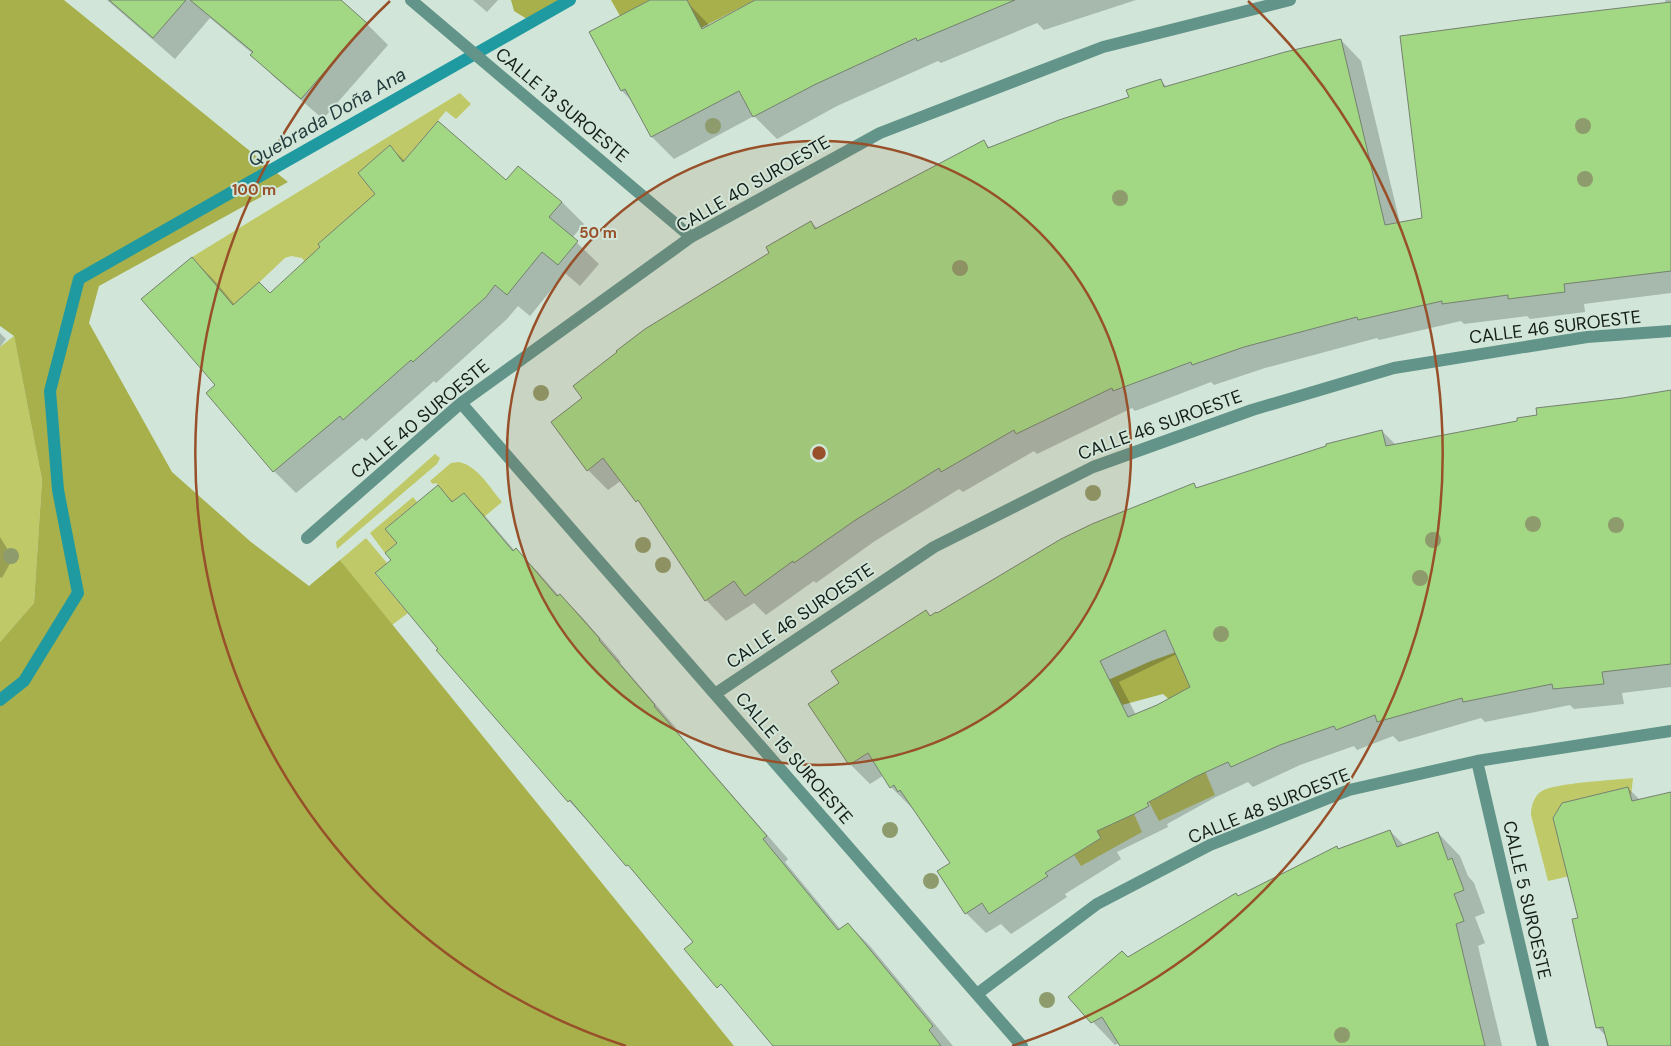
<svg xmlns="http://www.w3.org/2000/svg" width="1671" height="1046" viewBox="0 0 1671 1046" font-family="'DM Sans',sans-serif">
<rect width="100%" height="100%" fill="#d1e6d8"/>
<path fill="#c0c967" d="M 460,93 L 471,104 L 456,119 L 446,111 L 403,162 L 390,145 L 358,173 L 389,211 L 363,205 L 318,244 L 356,287 L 331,300 L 302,258 L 291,256 L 285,258 L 234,306 L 192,257 Z
M 14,336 L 42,480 L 34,603 L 0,642 L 0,347 Z
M 435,454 L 440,458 L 437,464 L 337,549 L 336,542 Z
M 459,462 C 478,466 490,488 502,502 L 484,517 L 464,493 L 452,502 L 436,483 L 433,484 L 430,481 L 451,463 Z
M 413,497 L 417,502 L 385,529 L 397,543 L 385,553 L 370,533 Z
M 366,538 L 387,563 L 375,574 L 408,613 L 392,625 L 340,560 Z
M 1200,759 L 1215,795 L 1159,821 L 1149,802 L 1172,790 L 1166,777 Z
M 1633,778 L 1631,796 L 1628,787 L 1562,803 L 1553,818 L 1570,876 L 1548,881 L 1531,815 C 1531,806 1534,796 1542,791 C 1554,783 1615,780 1633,778 Z
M 1134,814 L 1142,832 L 1081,866 L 1074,855 L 1101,838 L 1091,821 L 1128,817 Z"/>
<path fill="#a8b04b" d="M 0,0 L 64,0 L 288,182 L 99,286 L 89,323 L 172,472 L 251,542 L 309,586 L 340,560 L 734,1046 L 0,1046 L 0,642 L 34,603 L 42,480 L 14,336 L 0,326 Z
M 511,0 L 563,0 L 527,19 L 514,11 Z
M 611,0 L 650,0 L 620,16 Z
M 676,0 L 755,0 L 701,28 Z
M 1244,628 L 1255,654 L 1172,702 L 1163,694 L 1122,705 L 1065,699 L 1151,661 Z"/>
<path fill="#0003" fill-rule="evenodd" d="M 107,0 L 339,0 L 367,24 L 388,45 L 323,119 L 273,76 L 253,54 L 210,18 L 175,59 Z
M 473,0 L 498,0 L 487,12 Z
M 653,0 L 678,0 L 687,2 L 710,26 L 758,0 L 1136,0 L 1044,30 L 1037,23 L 941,63 L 938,61 L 837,106 L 777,139 L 754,116 L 674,159 L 652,137 L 634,103 L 622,91 Z
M 1665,0 L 1671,0 L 1671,293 L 1584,304 L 1585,312 L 1530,319 L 1527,316 L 1464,324 L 1461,321 L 1379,340 L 1377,338 L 1265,368 L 1214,385 L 1211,382 L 1135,411 L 1132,408 L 1037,454 L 1034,451 L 963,492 L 959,489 L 875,541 L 816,583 L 814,581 L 766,615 L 754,603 L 726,621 L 706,600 L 645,509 L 622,480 L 608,490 L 588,470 L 771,253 L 811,222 L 818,229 L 984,142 L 990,148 L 1131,97 L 1160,80 L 1168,88 L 1341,40 L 1361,61 L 1400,223 L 1423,219 L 1666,4 Z
M 390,147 L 405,161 L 506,182 L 562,202 L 584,224 L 572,238 L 599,264 L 580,286 L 565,273 L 530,316 L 518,306 L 507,319 L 436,383 L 434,381 L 366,441 L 362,438 L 296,493 L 274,471 L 208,393 L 216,385 L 192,258 L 214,280 L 235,305 L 270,294 L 377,194 Z
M 0,333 L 6,339 L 0,347 Z
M 1671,392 L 1671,687 L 1622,693 L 1624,704 L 1574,709 L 1570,705 L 1485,722 L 1481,718 L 1399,742 L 1393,736 L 1357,750 L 1354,746 L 1300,765 L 1253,787 L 1248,782 L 1216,797 L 1167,824 L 1168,827 L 1117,852 L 1121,859 L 1065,894 L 1067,897 L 1011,934 L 1001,924 L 986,933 L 966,913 L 952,864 L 913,807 L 912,808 L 891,787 L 884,775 L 870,784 L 850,764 L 841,683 L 926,612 L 931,617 L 1194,485 L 1198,489 L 1382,431 L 1396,445 ZM 1177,654 L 1192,688 L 1136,715 L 1119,682 Z
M 438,487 L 454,503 L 464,494 L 486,517 L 515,551 L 516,550 L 538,572 L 559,596 L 560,595 L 582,617 L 621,662 L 620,663 L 676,728 L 675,729 L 788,859 L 785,862 L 841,930 L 848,924 L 870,946 L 953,1046 L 775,1046 L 695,942 L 645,883 L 569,801 L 440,649 L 393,560 L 399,543 Z
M 0,537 L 13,558 L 2,578 L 0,577 Z
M 1628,788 L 1640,800 L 1671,793 L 1671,1046 L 1607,1046 L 1605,1035 L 1597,1027 L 1579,920 Z
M 1390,831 L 1405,846 L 1438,833 L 1460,856 L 1468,876 L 1474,883 L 1485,913 L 1475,917 L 1485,943 L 1478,946 L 1502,1046 L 1122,1046 L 1119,1043 L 1115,1045 L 1069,997 L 1127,958 L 1239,897 L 1337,848 L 1339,850 Z"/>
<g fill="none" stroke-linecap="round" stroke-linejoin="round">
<path stroke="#209aa1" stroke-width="12" d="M 0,700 L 24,681 L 78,593 L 58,490 L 50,391 L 79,279 L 570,0"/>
</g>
<path fill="#a2d884" stroke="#75816f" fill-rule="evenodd" d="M 109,0 L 186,0 L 153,38 Z
M 190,0 L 341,0 L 367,23 L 301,99 L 250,55 L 253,52 Z
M 650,0 L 687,0 L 702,29 L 755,0 L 1015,0 L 917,41 L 916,38 L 814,85 L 753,117 L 739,91 L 651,137 L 625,89 L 621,91 L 589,32 Z
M 1671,2 L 1671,271 L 1564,284 L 1565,292 L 1508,299 L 1508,295 L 1442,304 L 1442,301 L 1358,320 L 1357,317 L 1244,347 L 1192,365 L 1191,362 L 1113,391 L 1112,388 L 1016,434 L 1014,430 L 941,472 L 939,468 L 854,521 L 794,563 L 793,561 L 745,596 L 734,581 L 705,601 L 638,500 L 636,502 L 603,458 L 587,471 L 551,422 L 582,398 L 573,386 L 617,352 L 616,351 L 645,329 L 769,253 L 766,247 L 811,221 L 815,229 L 984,140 L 988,148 L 1059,120 L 1129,97 L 1126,90 L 1161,79 L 1164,87 L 1285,52 L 1341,39 L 1385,225 L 1422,218 L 1400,36 L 1519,20 Z
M 438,121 L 506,180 L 518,166 L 562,202 L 549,217 L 578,241 L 558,265 L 542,252 L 507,295 L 495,285 L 486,297 L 413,362 L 411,360 L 343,420 L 340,416 L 273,472 L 206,393 L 215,385 L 141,299 L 192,257 L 233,305 L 259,282 L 270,293 L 320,247 L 318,244 L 375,194 L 358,173 L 390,145 L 403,162 Z
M 1671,390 L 1671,664 L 1602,672 L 1604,684 L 1553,689 L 1552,684 L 1463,702 L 1462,698 L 1377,722 L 1375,715 L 1336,730 L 1334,726 L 1280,745 L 1231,767 L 1228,762 L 1195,777 L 1147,803 L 1149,806 L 1134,814 L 1097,831 L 1101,838 L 1045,873 L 1048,876 L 989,914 L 982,903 L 965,914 L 937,871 L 950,863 L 900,790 L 898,792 L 894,785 L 890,788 L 868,753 L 849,765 L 808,704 L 839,683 L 831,671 L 926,610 L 930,616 L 936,612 L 937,613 L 1061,539 L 1092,524 L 1194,483 L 1196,488 L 1326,446 L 1326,444 L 1382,430 L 1386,446 L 1517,421 L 1517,418 L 1537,415 L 1536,408 L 1623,398 ZM 1165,630 L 1190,687 L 1157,705 L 1128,717 L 1100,661 Z
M 438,485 L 452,502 L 464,493 L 513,551 L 516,548 L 557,596 L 560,594 L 600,639 L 599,640 L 655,705 L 654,706 L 767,836 L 763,839 L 838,930 L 848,923 L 933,1026 L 929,1030 L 941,1046 L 773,1046 L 721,984 L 717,988 L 684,949 L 693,942 L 628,865 L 626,866 L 570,800 L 568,802 L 436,650 L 438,649 L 375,573 L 391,560 L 385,553 L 397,543 L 385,529 Z
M 1628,787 L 1632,801 L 1671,792 L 1671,1046 L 1608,1046 L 1603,1027 L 1596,1028 L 1572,919 L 1578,918 L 1553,818 L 1562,803 Z
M 1390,830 L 1397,847 L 1438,832 L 1448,860 L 1452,858 L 1464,890 L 1454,894 L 1464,921 L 1456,924 L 1485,1046 L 1120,1046 L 1102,1017 L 1091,1023 L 1068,997 L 1122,951 L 1128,957 L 1236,893 L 1238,896 L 1337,846 L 1338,849 Z"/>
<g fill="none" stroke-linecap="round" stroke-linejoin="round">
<path stroke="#629489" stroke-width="12" d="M 411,0 L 691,237
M 461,403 L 1022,1046
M 307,538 L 461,403 L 691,237 L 880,133 L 1103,47 L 1290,0
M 715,694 L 934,547 L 1093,467 L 1252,410 L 1394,368 L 1587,337 L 1671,331
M 1477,761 L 1543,1046
M 977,994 L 1097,904 L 1210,845 L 1349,790 L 1477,761 L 1671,731"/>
</g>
<g fill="#8e9b6c">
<circle cx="713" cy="126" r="8"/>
<circle cx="1583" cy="126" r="8"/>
<circle cx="1585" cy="179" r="8"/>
<circle cx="1120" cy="198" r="8"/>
<circle cx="960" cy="268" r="8"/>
<circle cx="541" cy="393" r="8"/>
<circle cx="1093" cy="493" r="8"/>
<circle cx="1533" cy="524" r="8"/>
<circle cx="1616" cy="525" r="8"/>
<circle cx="1433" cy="540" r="8"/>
<circle cx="643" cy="545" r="8"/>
<circle cx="11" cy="556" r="8"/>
<circle cx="663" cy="565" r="8"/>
<circle cx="1420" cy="578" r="8"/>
<circle cx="1221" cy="634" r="8"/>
<circle cx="890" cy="830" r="8"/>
<circle cx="931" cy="881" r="8"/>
<circle cx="1047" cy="1000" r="8"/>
<circle cx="1342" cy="1035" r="8"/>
</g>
<circle cx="819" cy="453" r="312" fill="#975029" fill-opacity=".12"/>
<g fill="none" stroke="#975029" stroke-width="2.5">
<circle cx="819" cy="453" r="312"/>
<path d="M626 1046A623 623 0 0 1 390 1M1248 1A623 623 0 0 1 1012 1046"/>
</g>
<g text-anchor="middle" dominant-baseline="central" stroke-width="4" stroke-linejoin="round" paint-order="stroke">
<g font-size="18" fill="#151d18" stroke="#d1e6d8">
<text transform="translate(562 105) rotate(40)">CALLE 13 SUROESTE</text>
<text transform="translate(753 184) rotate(-30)">CALLE 40 SUROESTE</text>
<text transform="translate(1555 327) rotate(-7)">CALLE 46 SUROESTE</text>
<text transform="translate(420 419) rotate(-40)">CALLE 40 SUROESTE</text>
<text transform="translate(1160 425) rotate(-20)">CALLE 46 SUROESTE</text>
<text transform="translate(800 616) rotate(-34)">CALLE 46 SUROESTE</text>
<text transform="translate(794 758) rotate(49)">CALLE 15 SUROESTE</text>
<text transform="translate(1269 806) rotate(-22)">CALLE 48 SUROESTE</text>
<text transform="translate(1527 900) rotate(77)">CALLE 5 SUROESTE</text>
</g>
<g font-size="19" font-style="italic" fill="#233c3d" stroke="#d1e6d8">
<text transform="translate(327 117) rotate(-30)">Quebrada Doña Ana</text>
</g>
</g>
<circle cx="819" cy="453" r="8" fill="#975029" stroke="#d1e6d8" stroke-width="2.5"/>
<g font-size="15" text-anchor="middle" font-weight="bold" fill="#975029" stroke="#d1e6d8" stroke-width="4" stroke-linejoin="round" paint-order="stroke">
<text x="254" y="195">100 m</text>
<text x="598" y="238">50 m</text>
</g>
</svg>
